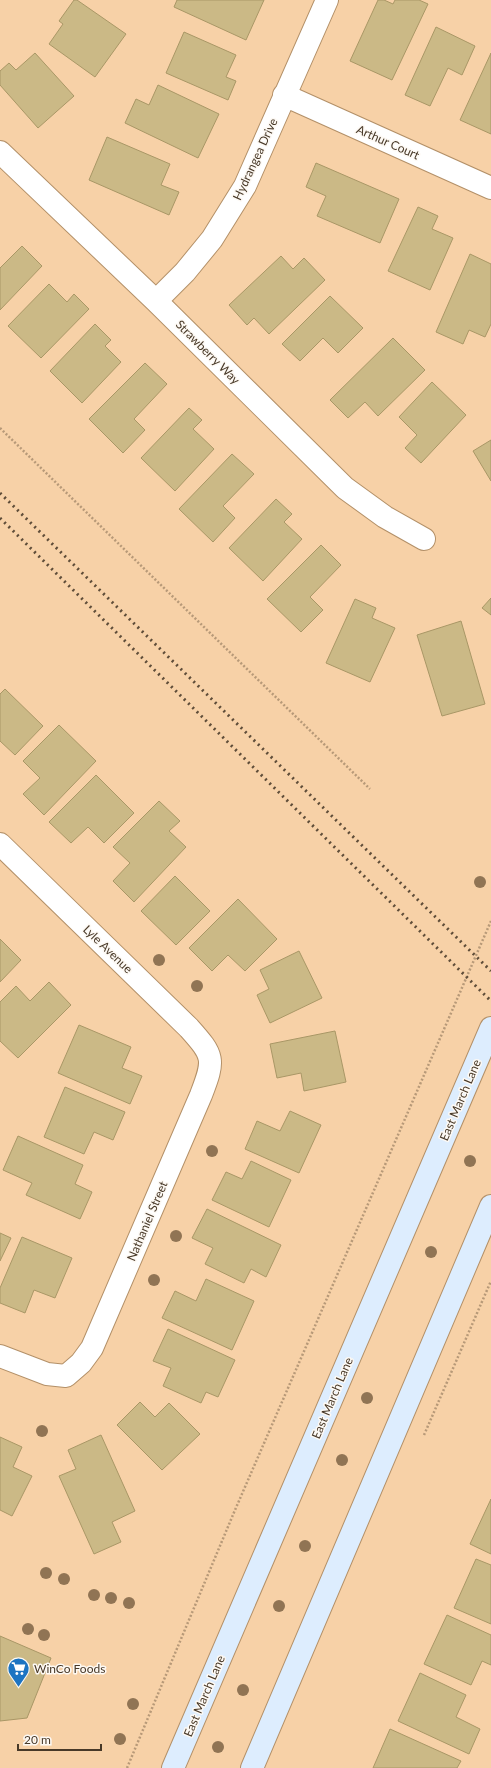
<svg xmlns="http://www.w3.org/2000/svg" width="491" height="1768" viewBox="0 0 491 1768" font-family="Lato,sans-serif">
<rect width="100%" height="100%" fill="#f7d1a7"/>
<path fill="#cbb986" stroke="#a99766" d="M 74,0 L 77,0 L 126,34 L 95,77 L 49,44 L 63,24 L 59,21 Z
M 177,0 L 264,0 L 246,40 L 174,7 Z
M 378,0 L 384,0 L 393,4 L 395,0 L 419,0 L 428,4 L 392,80 L 350,61 Z
M 436,27 L 475,46 L 462,75 L 448,68 L 430,106 L 405,95 Z
M 184,32 L 236,55 L 226,77 L 236,81 L 228,100 L 166,73 Z
M 35,53 L 74,96 L 38,128 L 0,85 L 0,71 L 9,63 L 16,70 Z
M 491,53 L 491,134 L 460,120 Z
M 158,85 L 219,114 L 198,158 L 125,123 L 136,99 L 149,105 Z
M 107,137 L 170,164 L 161,185 L 179,192 L 169,215 L 89,180 Z
M 316,163 L 399,199 L 380,243 L 317,216 L 326,196 L 306,187 Z
M 418,207 L 438,216 L 432,229 L 453,238 L 430,290 L 388,271 Z
M 22,246 L 42,266 L 0,310 L 0,268 Z
M 470,254 L 491,264 L 491,324 L 485,337 L 469,330 L 463,344 L 436,332 Z
M 281,256 L 293,269 L 304,258 L 325,280 L 269,334 L 254,318 L 247,325 L 229,305 Z
M 49,284 L 67,302 L 74,294 L 89,309 L 41,358 L 8,326 Z
M 330,296 L 363,328 L 338,353 L 323,338 L 300,361 L 282,344 Z
M 95,324 L 111,340 L 105,346 L 121,362 L 82,403 L 50,371 Z
M 393,338 L 425,370 L 378,416 L 365,402 L 348,418 L 330,400 Z
M 145,363 L 167,384 L 134,419 L 145,430 L 123,453 L 89,419 Z
M 432,382 L 466,415 L 421,463 L 405,448 L 417,435 L 399,417 Z
M 189,408 L 202,420 L 193,429 L 214,449 L 175,491 L 141,458 Z
M 491,440 L 491,481 L 473,451 Z
M 232,454 L 254,474 L 223,506 L 235,518 L 213,542 L 179,509 Z
M 276,499 L 292,514 L 284,522 L 302,539 L 263,581 L 229,548 Z
M 321,545 L 341,565 L 310,597 L 323,610 L 301,632 L 267,599 Z
M 491,598 L 491,615 L 482,608 Z
M 355,599 L 376,608 L 372,618 L 395,628 L 370,682 L 326,663 Z
M 461,621 L 485,704 L 442,716 L 417,635 Z
M 5,689 L 43,726 L 15,755 L 0,741 L 0,694 Z
M 59,725 L 96,761 L 44,815 L 23,794 L 40,778 L 23,761 Z
M 96,775 L 134,813 L 104,843 L 88,827 L 71,843 L 49,822 Z
M 159,801 L 180,821 L 169,831 L 186,847 L 134,902 L 113,881 L 130,863 L 113,847 Z
M 175,876 L 210,911 L 176,945 L 141,911 Z
M 238,899 L 277,939 L 245,971 L 228,955 L 212,971 L 189,948 Z
M 0,939 L 21,960 L 0,982 Z
M 299,951 L 322,998 L 270,1023 L 257,995 L 269,989 L 260,970 Z
M 49,982 L 71,1005 L 18,1058 L 0,1041 L 0,1002 L 16,986 L 30,1001 Z
M 79,1025 L 131,1047 L 122,1068 L 142,1076 L 130,1104 L 58,1073 Z
M 335,1031 L 346,1082 L 304,1091 L 301,1073 L 277,1078 L 270,1044 Z
M 65,1087 L 125,1112 L 113,1140 L 94,1132 L 84,1154 L 44,1137 Z
M 290,1111 L 321,1125 L 299,1173 L 245,1149 L 257,1121 L 280,1131 Z
M 18,1136 L 83,1165 L 75,1184 L 92,1192 L 80,1219 L 26,1195 L 32,1183 L 3,1170 Z
M 251,1161 L 291,1180 L 269,1227 L 212,1200 L 226,1172 L 242,1179 Z
M 207,1209 L 281,1245 L 266,1277 L 251,1269 L 244,1283 L 205,1264 L 213,1248 L 192,1238 Z
M 0,1233 L 11,1238 L 0,1261 Z
M 22,1237 L 72,1258 L 55,1298 L 34,1290 L 25,1313 L 0,1303 L 0,1288 Z
M 206,1279 L 254,1301 L 232,1350 L 162,1318 L 175,1291 L 196,1301 Z
M 168,1329 L 235,1360 L 218,1397 L 206,1392 L 201,1403 L 163,1386 L 171,1368 L 153,1361 Z
M 140,1402 L 155,1417 L 169,1403 L 200,1434 L 162,1470 L 117,1425 Z
M 101,1435 L 135,1511 L 112,1522 L 121,1542 L 94,1554 L 59,1476 L 76,1469 L 68,1450 Z
M 0,1437 L 22,1447 L 13,1467 L 32,1476 L 12,1516 L 0,1510 Z
M 491,1499 L 491,1554 L 470,1544 Z
M 476,1559 L 491,1565 L 491,1624 L 454,1608 Z
M 447,1615 L 491,1635 L 491,1665 L 482,1661 L 471,1685 L 424,1664 Z
M 0,1636 L 51,1658 L 27,1718 L 0,1721 Z
M 420,1673 L 466,1695 L 456,1717 L 480,1729 L 469,1754 L 398,1721 Z
M 390,1729 L 461,1761 L 457,1768 L 373,1768 Z"/>
<g fill="none" stroke-linecap="round" stroke-linejoin="round">
<defs>
<path id="minor" d="M 284,95 L 491,188
M 0,152 L 156,301 L 345,488 L 385,517 L 424,539
M 156,301 L 185,272 L 212,239 L 245,186 L 327,0
M 0,844 L 189,1028 C 214,1056 215,1059 201,1095 L 92,1348 L 81,1363 L 66,1376 L 47,1374 L 0,1356"/>
<path id="secondary" d="M 173,1768 L 491,1028
M 252,1768 L 491,1206"/>
</defs>
<use href="#minor" stroke="#b39068" stroke-width="24"/>
<use href="#secondary" stroke="#b39068" stroke-width="24"/>
<path stroke="#b79978" stroke-width="2.5" stroke-dasharray="2 2" stroke-linecap="butt" d="M 0,428 L 370,789
M 424,1435 L 491,1281
M 127,1768 L 235,1510 L 491,921"/>
<use href="#minor" stroke="#fff" stroke-width="22"/>
<use href="#secondary" stroke="#ddedfe" stroke-width="22"/>
<path stroke="#5f4d39" stroke-width="3" stroke-dasharray="2 4" stroke-linecap="butt" d="M 0,493 L 491,971
M 0,518 L 491,1001"/>
</g>
<g fill="#907454">
<circle cx="480" cy="882" r="6"/>
<circle cx="159" cy="960" r="6"/>
<circle cx="197" cy="986" r="6"/>
<circle cx="212" cy="1151" r="6"/>
<circle cx="470" cy="1161" r="6"/>
<circle cx="176" cy="1236" r="6"/>
<circle cx="431" cy="1252" r="6"/>
<circle cx="154" cy="1280" r="6"/>
<circle cx="367" cy="1398" r="6"/>
<circle cx="42" cy="1431" r="6"/>
<circle cx="342" cy="1460" r="6"/>
<circle cx="305" cy="1546" r="6"/>
<circle cx="46" cy="1573" r="6"/>
<circle cx="64" cy="1579" r="6"/>
<circle cx="94" cy="1595" r="6"/>
<circle cx="111" cy="1598" r="6"/>
<circle cx="129" cy="1603" r="6"/>
<circle cx="279" cy="1606" r="6"/>
<circle cx="28" cy="1629" r="6"/>
<circle cx="44" cy="1635" r="6"/>
<circle cx="243" cy="1690" r="6"/>
<circle cx="133" cy="1704" r="6"/>
<circle cx="120" cy="1739" r="6"/>
<circle cx="218" cy="1747" r="6"/>
</g>
<defs>
<symbol id="supermarket-pin" viewBox="-11 -11 22 30"><path d="M0 17L-7.5 6A9.5 9.5 0 1 1 7.5 6Z" fill="#1c74c2" stroke="#fdf9f4"/><path d="M-6-5.5h2.5l.6 2H6L4.5 2H-2.5L-4.4-4H-6ZM-1.5 3.2a1.3 1.3 0 1 0 .1 0ZM3 3.2a1.3 1.3 0 1 0 .1 0Z" fill="#fff"/></symbol>
</defs>
<g fill-rule="evenodd">
<use href="#supermarket-pin" x="6" y="1656" width="25" height="34"/>
</g>
<g text-anchor="middle" dominant-baseline="central" stroke-width="3" stroke-linejoin="round" paint-order="stroke">
<g font-size="12" fill="#483928" stroke="#fdf9f4">
<text transform="translate(388 142) rotate(24)">Arthur Court</text>
<text transform="translate(255 159) rotate(-65)">Hydrangea Drive</text>
<text transform="translate(208 352) rotate(45)">Strawberry Way</text>
<text transform="translate(108 949) rotate(44)">Lyle Avenue</text>
<text transform="translate(460 1100) rotate(-67)">East March Lane</text>
<text transform="translate(147 1221) rotate(-67)">Nathaniel Street</text>
<text transform="translate(332 1398) rotate(-67)">East March Lane</text>
<text transform="translate(204 1696) rotate(-67)">East March Lane</text>
</g>
<g font-size="12" fill="#483928" stroke="#fdf9f4" text-anchor="start">
<text x="34" y="1668">WinCo Foods</text>
</g>
</g>
<path d="M18 1744v6h83v-6" fill="none" stroke="#483928" stroke-width="2"/>
<text x="24" y="1744" font-size="12" fill="#483928" stroke="#fdf9f4" stroke-width="3" paint-order="stroke">20 m</text>
</svg>
